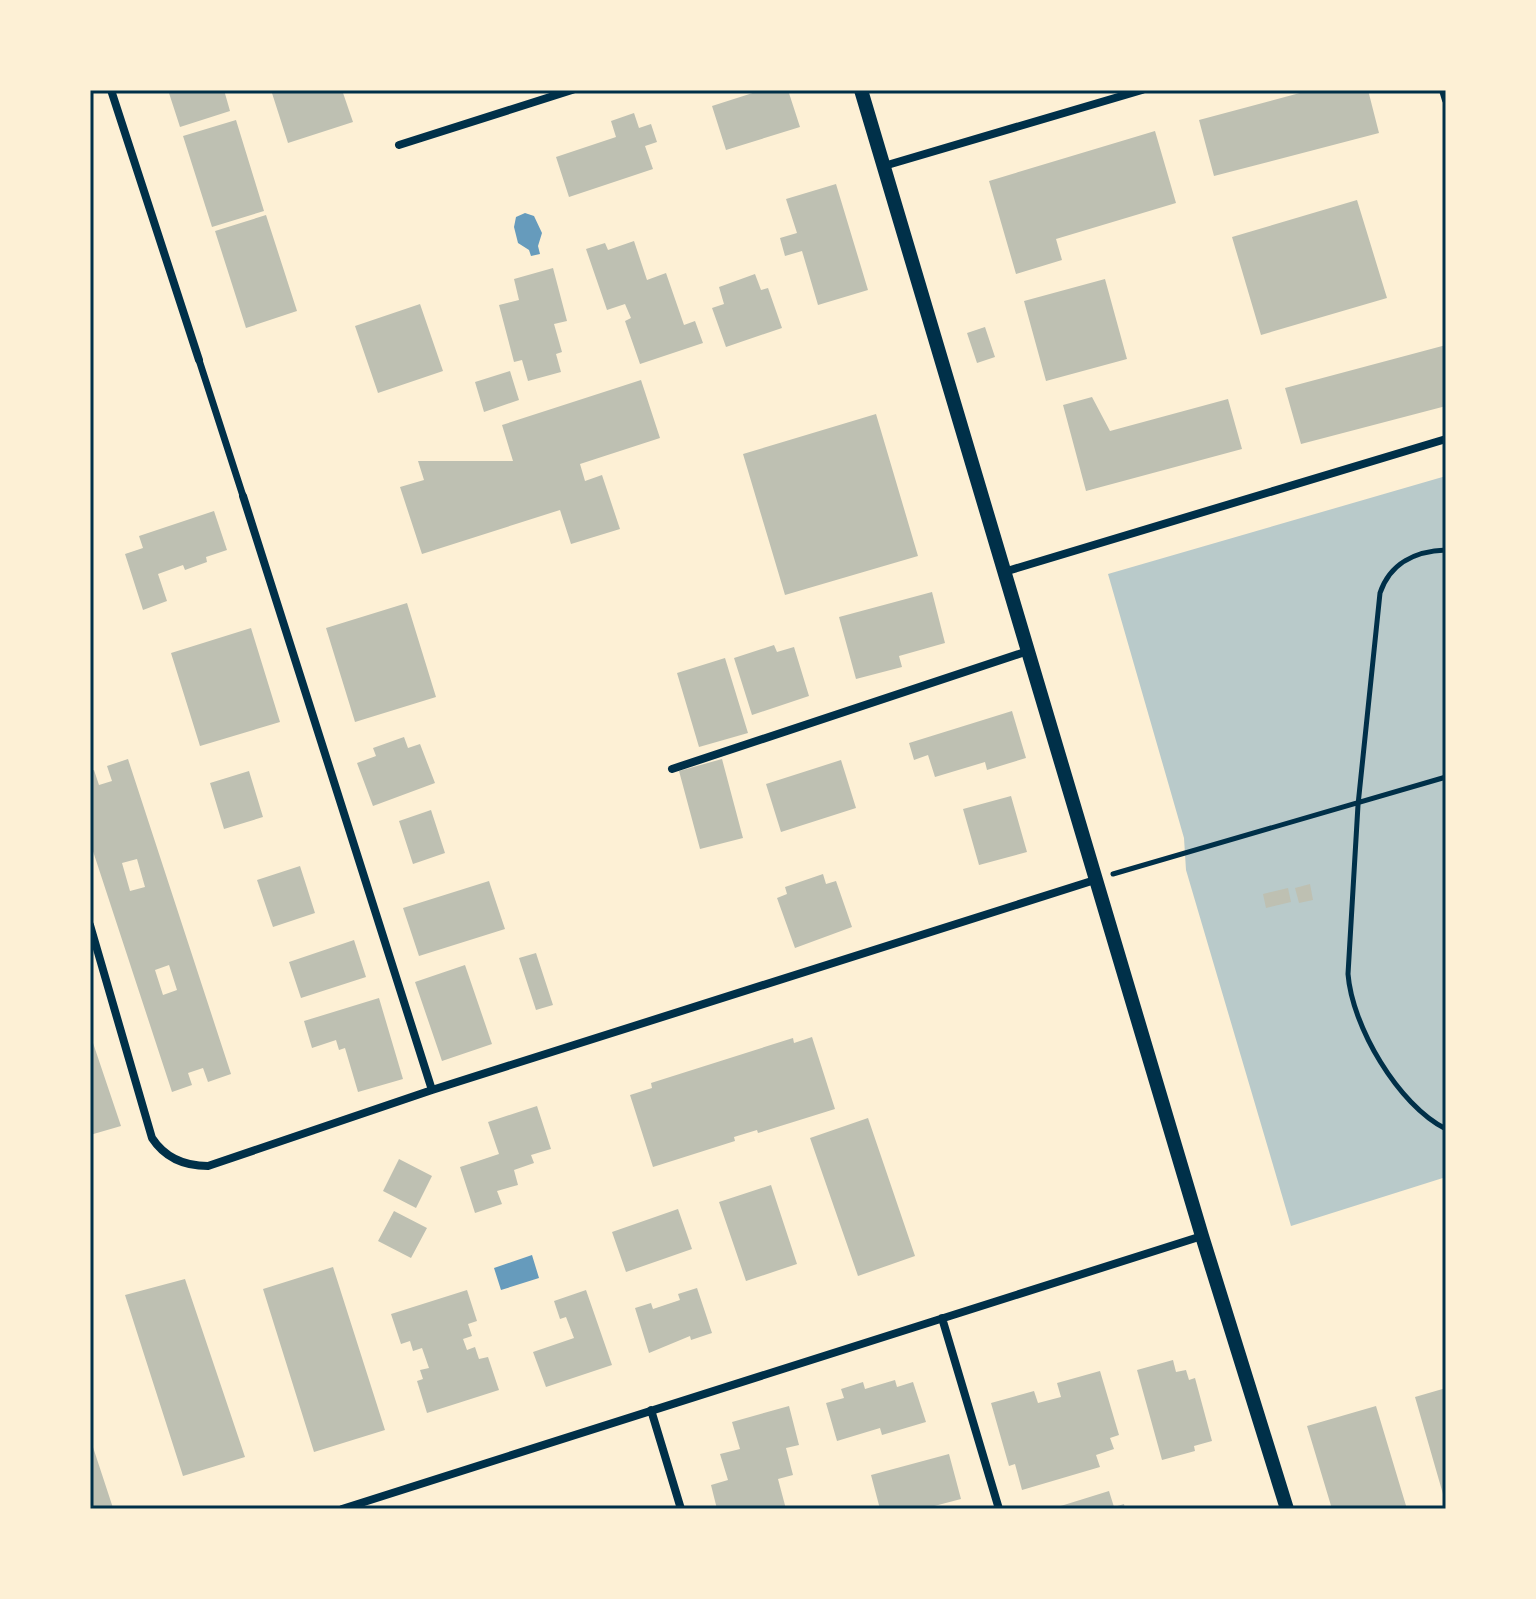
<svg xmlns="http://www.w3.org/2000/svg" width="1536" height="1599" viewBox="0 0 1536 1599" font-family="'Titillium Web',sans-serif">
<rect width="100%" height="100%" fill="#fdf0d5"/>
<path fill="#b9caca" d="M 1446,476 L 1446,1177 L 1291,1226 L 1186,870 L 1184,838 L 1108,574 Z"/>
<path fill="#669bbc" d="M 525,213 L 534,216 L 542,233 L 538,246 L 540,254 L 531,256 L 529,250 L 518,243 L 514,227 L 516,217 Z
M 532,1255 L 539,1278 L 501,1290 L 494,1268 Z"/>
<path fill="#bec0b2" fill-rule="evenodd" d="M 168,90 L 224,90 L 230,111 L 180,127 Z
M 271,90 L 342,90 L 353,122 L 288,143 Z
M 762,90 L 788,90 L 800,127 L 726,150 L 712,106 Z
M 1311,90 L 1368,90 L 1379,133 L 1214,176 L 1199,120 Z
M 634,113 L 639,128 L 651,124 L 657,142 L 645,146 L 653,169 L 569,197 L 556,157 L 616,137 L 611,121 Z
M 236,120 L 264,211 L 212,227 L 183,136 Z
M 1155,131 L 1176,203 L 1056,239 L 1062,260 L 1016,274 L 989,181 Z
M 836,184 L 868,290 L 818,305 L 802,251 L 785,256 L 780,238 L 797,233 L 786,199 Z
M 1357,200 L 1387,298 L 1261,335 L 1232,237 Z
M 266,215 L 297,311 L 246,328 L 215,231 Z
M 634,241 L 647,280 L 666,273 L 684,325 L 695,321 L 703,343 L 640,364 L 625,321 L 631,318 L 625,304 L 607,310 L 586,249 L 605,243 L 608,250 Z
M 553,268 L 567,321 L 554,324 L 562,352 L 556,354 L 561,372 L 528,381 L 522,360 L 514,362 L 499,305 L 519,300 L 514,279 Z
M 755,274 L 761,290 L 768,288 L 782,328 L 726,347 L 712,308 L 724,304 L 719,287 Z
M 1105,279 L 1127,359 L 1046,381 L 1024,301 Z
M 420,304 L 443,371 L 378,393 L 355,326 Z
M 985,327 L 995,357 L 977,363 L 967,333 Z
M 1446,345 L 1446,406 L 1301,444 L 1285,388 Z
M 510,371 L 519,400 L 484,412 L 475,382 Z
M 641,380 L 660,438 L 580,464 L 585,481 L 602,475 L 620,529 L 571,544 L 560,510 L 422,554 L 400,487 L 424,480 L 418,461 L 513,461 L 502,425 Z
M 1092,397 L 1110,431 L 1228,399 L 1242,449 L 1086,491 L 1063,405 Z
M 876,414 L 918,556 L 785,595 L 743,454 Z
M 214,511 L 227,550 L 206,557 L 207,562 L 185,570 L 183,565 L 158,574 L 167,601 L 143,610 L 125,554 L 143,548 L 139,536 Z
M 932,592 L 945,643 L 899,656 L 902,667 L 856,679 L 839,617 Z
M 407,603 L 436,697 L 355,722 L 326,628 Z
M 251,628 L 280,722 L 200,746 L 171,653 Z
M 774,645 L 777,652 L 794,647 L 809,696 L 752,715 L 734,658 Z
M 725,658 L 748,733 L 699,747 L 677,673 Z
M 1012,711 L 1026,758 L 987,770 L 985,762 L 935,777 L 928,755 L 914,760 L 909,743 Z
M 404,737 L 408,748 L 420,744 L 435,783 L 373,806 L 357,763 L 376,756 L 373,748 Z
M 128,759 L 231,1074 L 208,1082 L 203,1068 L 188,1073 L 192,1085 L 172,1092 L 90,842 L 90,771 L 94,770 L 99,785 L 112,781 L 107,766 ZM 137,859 L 145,887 L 130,891 L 122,863 ZM 169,965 L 177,990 L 163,995 L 155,970 Z
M 722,759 L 743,838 L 700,849 L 679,771 Z
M 841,760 L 856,808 L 781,832 L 766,784 Z
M 249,771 L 263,817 L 224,829 L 210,783 Z
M 1011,796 L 1027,852 L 979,865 L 963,809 Z
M 431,810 L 445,853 L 413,864 L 399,821 Z
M 300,866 L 315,913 L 273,927 L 257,880 Z
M 823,874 L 826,884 L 836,881 L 852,927 L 795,948 L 777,898 L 787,894 L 785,887 Z
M 489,881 L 505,929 L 419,956 L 403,908 Z
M 1310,884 L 1313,900 L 1299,903 L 1295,888 Z
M 1288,888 L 1291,902 L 1266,908 L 1263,894 Z
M 354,940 L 366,977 L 301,998 L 289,962 Z
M 536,953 L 553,1005 L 536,1010 L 519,958 Z
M 465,965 L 492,1044 L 442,1061 L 415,982 Z
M 379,998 L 403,1079 L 358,1092 L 345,1048 L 339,1050 L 336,1040 L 312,1048 L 304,1021 Z
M 90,1034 L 121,1126 L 90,1135 Z
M 812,1037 L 835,1109 L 758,1133 L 757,1130 L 734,1137 L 735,1141 L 653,1167 L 630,1095 L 652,1088 L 651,1083 L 793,1038 L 794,1043 Z
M 537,1106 L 551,1149 L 531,1155 L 534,1163 L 514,1170 L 518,1185 L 497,1191 L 502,1204 L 475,1213 L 460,1167 L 499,1154 L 488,1122 Z
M 868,1118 L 915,1256 L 858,1276 L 810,1138 Z
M 399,1159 L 432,1176 L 416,1208 L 383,1191 Z
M 771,1185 L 797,1264 L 746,1281 L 719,1202 Z
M 678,1209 L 692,1249 L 626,1272 L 612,1232 Z
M 394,1211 L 427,1228 L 411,1258 L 378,1241 Z
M 333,1267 L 385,1430 L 314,1452 L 263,1289 Z
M 185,1279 L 245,1457 L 183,1476 L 125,1295 Z
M 697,1288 L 712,1333 L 691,1340 L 690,1336 L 649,1353 L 635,1308 L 651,1303 L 653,1309 L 680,1300 L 678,1294 Z
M 467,1290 L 477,1321 L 468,1324 L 472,1336 L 463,1339 L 467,1350 L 475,1347 L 479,1359 L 488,1357 L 499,1390 L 427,1413 L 417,1381 L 423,1379 L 420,1370 L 429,1368 L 422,1348 L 413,1351 L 410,1341 L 401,1344 L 391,1314 Z
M 586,1290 L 612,1365 L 546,1387 L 533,1352 L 574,1338 L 566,1317 L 560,1319 L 554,1301 Z
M 1173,1360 L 1176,1372 L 1186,1370 L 1189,1380 L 1195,1378 L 1212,1441 L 1194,1446 L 1195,1451 L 1162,1460 L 1137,1370 Z
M 1100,1371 L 1119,1435 L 1110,1438 L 1114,1449 L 1096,1455 L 1100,1467 L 1022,1490 L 1015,1464 L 1009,1466 L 991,1403 L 1034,1391 L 1038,1403 L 1061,1397 L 1057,1383 Z
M 895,1380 L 897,1387 L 913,1382 L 926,1422 L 882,1435 L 880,1428 L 837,1441 L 826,1403 L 844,1398 L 841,1389 L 863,1382 L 865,1389 Z
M 1446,1388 L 1446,1501 L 1445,1501 L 1415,1397 Z
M 789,1406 L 799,1445 L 786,1448 L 793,1475 L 778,1479 L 786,1509 L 717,1509 L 711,1485 L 728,1480 L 720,1454 L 740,1449 L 732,1422 Z
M 1376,1406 L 1407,1509 L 1332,1509 L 1307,1426 Z
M 91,1441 L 113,1508 L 109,1509 L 90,1509 Z
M 949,1454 L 961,1499 L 923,1509 L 880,1509 L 871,1475 Z
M 1109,1491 L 1114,1507 L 1124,1504 L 1125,1509 L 1051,1509 Z"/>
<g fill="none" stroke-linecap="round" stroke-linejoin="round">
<path stroke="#003049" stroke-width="5" d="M 1446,550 C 1416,551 1390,563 1380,593 L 1358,805 L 1348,974 C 1352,1026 1398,1105 1446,1129
M 1113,874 L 1446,777"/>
<path stroke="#003049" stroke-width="7" d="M 199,360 L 243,496"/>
<path stroke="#003049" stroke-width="8" d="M 111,90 L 199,360
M 1443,90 L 1446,100
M 399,145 L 572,90
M 884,166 L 1142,90
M 243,496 L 432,1090
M 1004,572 L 1446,439
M 672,769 L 1028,651
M 90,925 L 152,1138 C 165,1158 185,1166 208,1166 L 432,1090 L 1098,879
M 942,1318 L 999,1509
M 651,1410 L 681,1509
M 342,1509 L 1202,1236"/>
<path stroke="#003049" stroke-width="14" d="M 861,90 L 1202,1236 L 1287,1509"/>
</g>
<rect width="1536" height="1599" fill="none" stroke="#fdf0d5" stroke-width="184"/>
<rect x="92" y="92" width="1352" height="1415" fill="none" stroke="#003049" stroke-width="3"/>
</svg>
